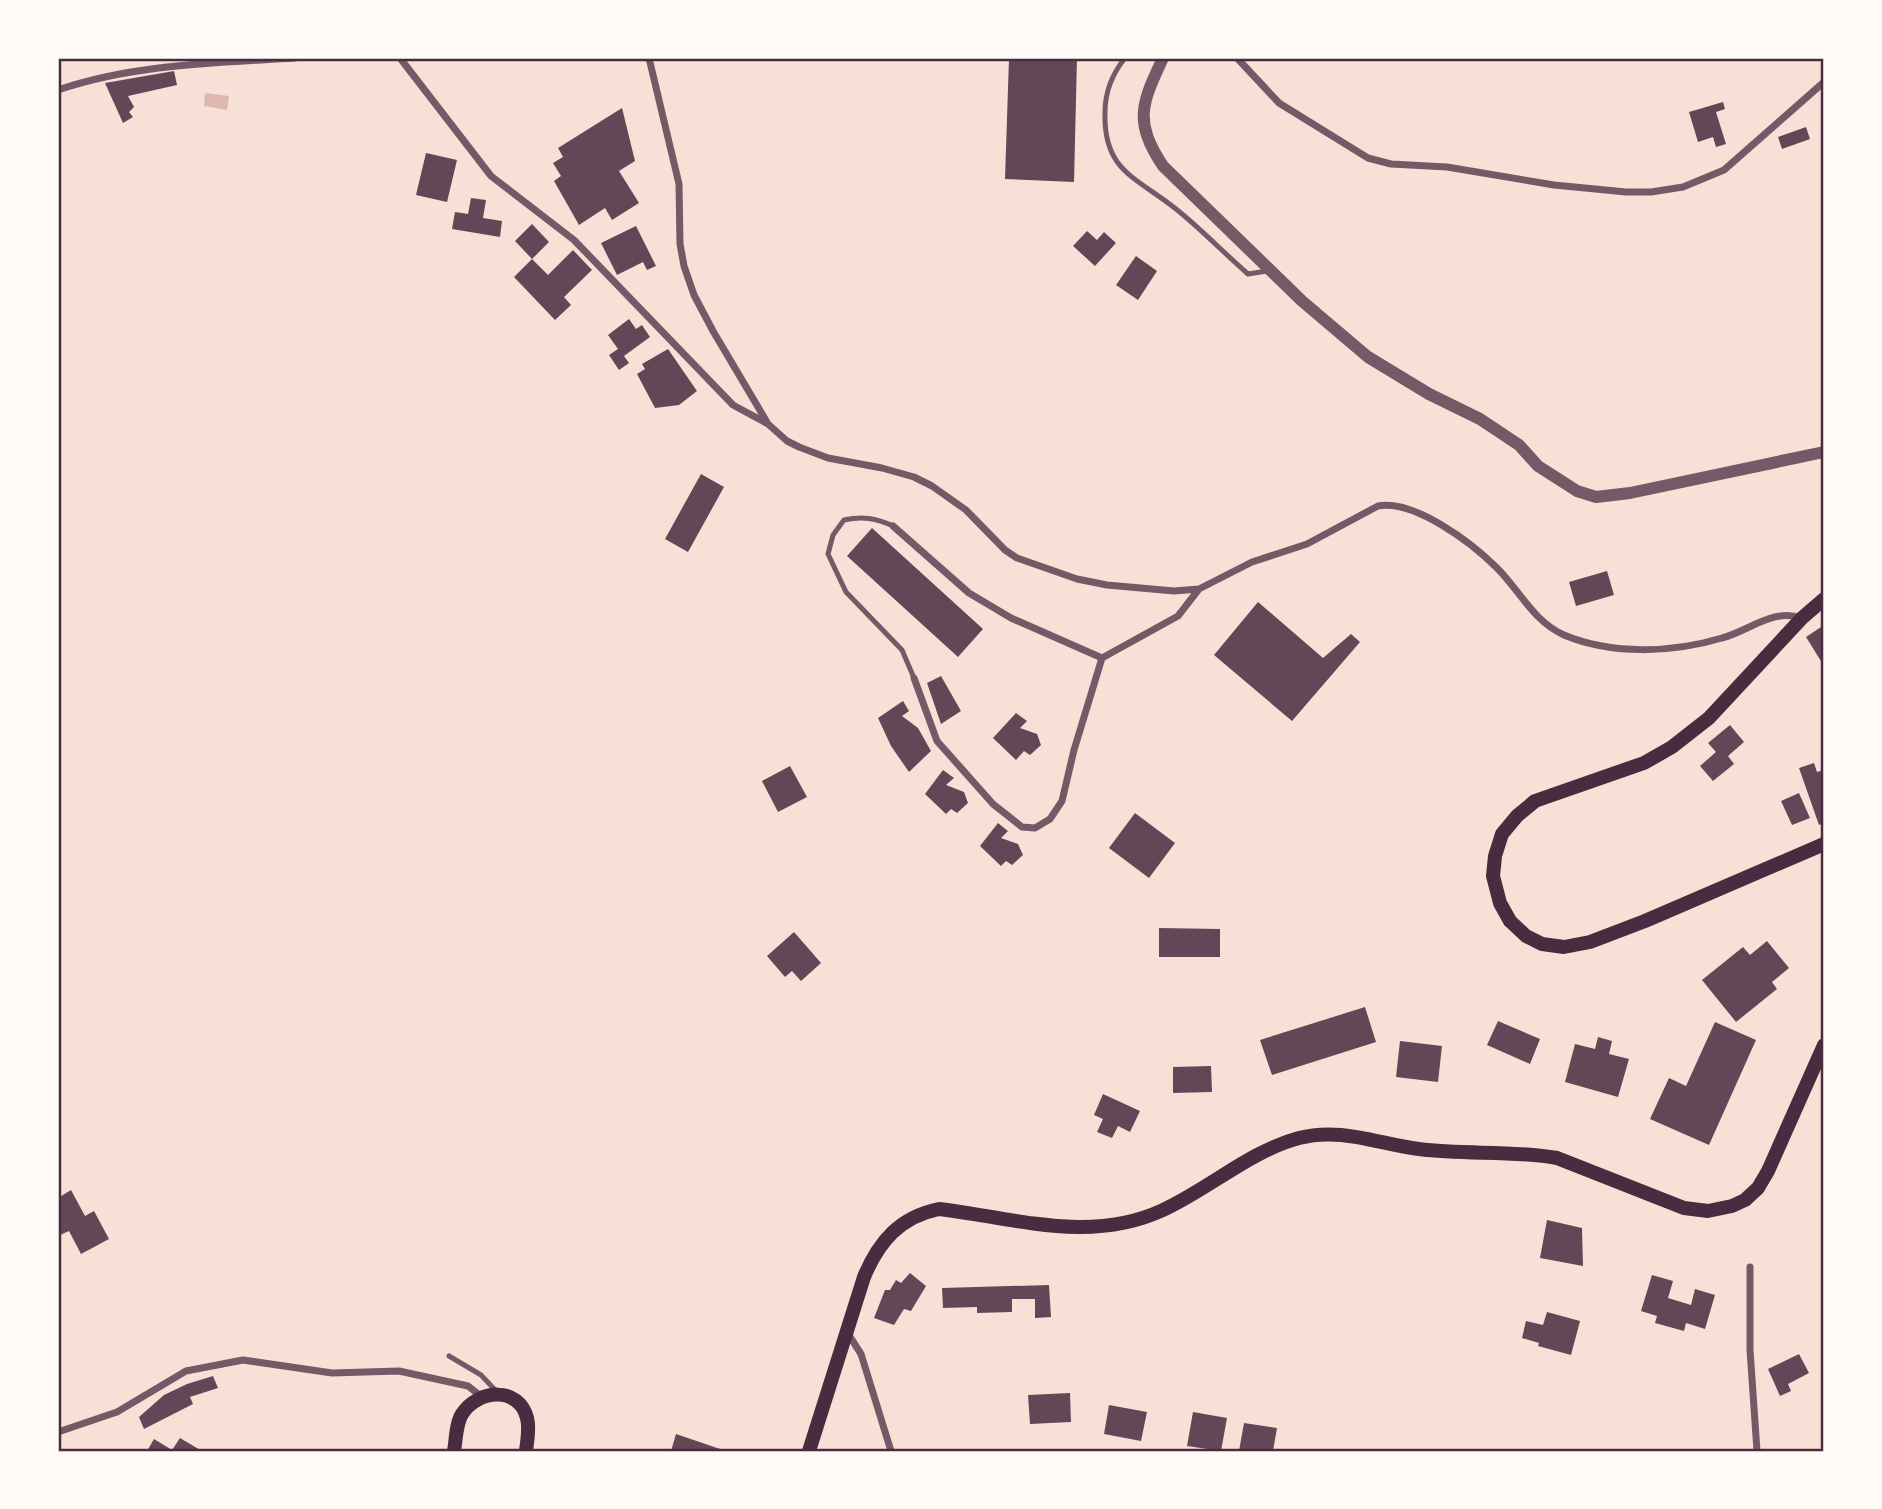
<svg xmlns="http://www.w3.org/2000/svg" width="1882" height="1509" viewBox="0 0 1882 1509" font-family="Arial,sans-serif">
<rect width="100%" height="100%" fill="#f7e1d7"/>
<path fill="#dcb8b0" d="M 205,93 L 229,96 L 227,110 L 204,106 Z"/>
<path fill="#644757" d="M 1009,58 L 1077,58 L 1074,182 L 1005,179 Z
M 174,71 L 177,85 L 128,96 L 134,107 L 129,112 L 133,117 L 123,123 L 105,83 Z
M 1723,102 L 1725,109 L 1716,112 L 1726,144 L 1716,147 L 1713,137 L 1698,142 L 1689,112 Z
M 622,108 L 635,161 L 619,171 L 639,203 L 612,220 L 605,208 L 579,225 L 554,181 L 561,176 L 553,163 L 563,157 L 558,148 Z
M 1806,127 L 1810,139 L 1782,149 L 1778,137 Z
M 426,153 L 457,160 L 447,202 L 416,195 Z
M 471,198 L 486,200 L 483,218 L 502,221 L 500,237 L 452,229 L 455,212 L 468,214 Z
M 532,224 L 549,242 L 532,259 L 515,241 Z
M 636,226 L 656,266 L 647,270 L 643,262 L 617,275 L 601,243 Z
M 1087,231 L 1097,240 L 1104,232 L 1116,243 L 1095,266 L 1073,246 Z
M 573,250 L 592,270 L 564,297 L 571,305 L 555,320 L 514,277 L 532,259 L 548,275 Z
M 1136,256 L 1157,271 L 1138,300 L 1116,285 Z
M 629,319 L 636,329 L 642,325 L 650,337 L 624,356 L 629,363 L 619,370 L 609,355 L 618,349 L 608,335 Z
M 668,349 L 697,391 L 679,405 L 655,408 L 637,374 L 645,369 L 642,364 Z
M 701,474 L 724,487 L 688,552 L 665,539 Z
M 872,528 L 983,629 L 958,657 L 847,556 Z
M 1607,571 L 1614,595 L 1576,606 L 1569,582 Z
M 1258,602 L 1323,658 L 1351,634 L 1360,642 L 1292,721 L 1214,655 Z
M 1824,625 L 1824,666 L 1806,637 Z
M 941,676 L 961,711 L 941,724 L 927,683 Z
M 903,701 L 909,711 L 902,716 L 918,728 L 931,751 L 909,772 L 891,746 L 878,718 Z
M 1016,713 L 1027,721 L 1020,728 L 1037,734 L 1041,745 L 1030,755 L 1024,751 L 1016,760 L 993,738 Z
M 1730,725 L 1744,742 L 1728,756 L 1734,764 L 1713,781 L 1700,766 L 1716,752 L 1708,743 Z
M 1814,763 L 1817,772 L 1824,770 L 1824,823 L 1819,825 L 1799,768 Z
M 790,766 L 807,797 L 778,812 L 762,781 Z
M 943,770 L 954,778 L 946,785 L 964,792 L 968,803 L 957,813 L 951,809 L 946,814 L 925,794 Z
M 1799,793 L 1810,818 L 1792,825 L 1781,801 Z
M 1135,813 L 1175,843 L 1149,878 L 1109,848 Z
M 998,823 L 1008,831 L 1001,838 L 1018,844 L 1023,855 L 1012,865 L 1006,861 L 1001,866 L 980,846 Z
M 1159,928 L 1220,929 L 1220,957 L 1159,957 Z
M 794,932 L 821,963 L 801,981 L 792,971 L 785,977 L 767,956 Z
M 1767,941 L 1789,968 L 1772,982 L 1777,989 L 1736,1022 L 1702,980 L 1743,947 L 1750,955 Z
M 1365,1007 L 1376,1042 L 1272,1075 L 1260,1040 Z
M 1498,1021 L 1540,1039 L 1530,1064 L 1487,1045 Z
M 1715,1022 L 1756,1040 L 1709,1145 L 1650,1119 L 1669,1078 L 1686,1086 Z
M 1598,1037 L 1612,1041 L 1609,1054 L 1629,1059 L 1618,1097 L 1565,1082 L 1575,1044 L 1595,1049 Z
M 1400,1041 L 1442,1046 L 1438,1082 L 1396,1077 Z
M 1211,1066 L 1212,1092 L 1173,1093 L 1173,1067 Z
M 1103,1094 L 1140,1111 L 1130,1132 L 1118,1126 L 1112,1138 L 1097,1132 L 1103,1119 L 1094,1115 Z
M 71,1190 L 85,1216 L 94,1211 L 109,1239 L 81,1254 L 69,1231 L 58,1236 L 58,1198 Z
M 1547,1220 L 1582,1228 L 1583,1266 L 1540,1258 Z
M 910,1273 L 926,1286 L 911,1311 L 904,1309 L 894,1325 L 874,1318 L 885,1290 L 890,1290 L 896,1280 L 901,1283 Z
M 1652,1275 L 1673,1281 L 1668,1298 L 1691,1305 L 1695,1289 L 1715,1295 L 1705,1329 L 1686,1323 L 1684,1331 L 1655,1323 L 1657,1316 L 1641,1311 Z
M 1049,1285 L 1051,1317 L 1035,1318 L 1035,1299 L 1012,1299 L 1012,1312 L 977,1313 L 977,1307 L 943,1308 L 942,1288 Z
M 1547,1312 L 1580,1321 L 1571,1355 L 1538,1346 L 1539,1343 L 1522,1338 L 1526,1321 L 1543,1325 Z
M 1799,1354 L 1809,1373 L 1788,1384 L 1791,1391 L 1780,1396 L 1768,1369 Z
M 213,1376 L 218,1388 L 190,1397 L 193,1404 L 144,1429 L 139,1417 L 164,1395 L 187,1384 Z
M 1070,1393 L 1071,1422 L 1030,1424 L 1028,1395 Z
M 1109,1405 L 1147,1412 L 1141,1441 L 1104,1434 Z
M 1193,1412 L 1227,1418 L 1221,1451 L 1187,1446 Z
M 1244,1423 L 1277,1428 L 1273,1451 L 1239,1451 Z
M 676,1434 L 726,1451 L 671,1451 Z
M 180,1438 L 202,1451 L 147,1451 L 154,1439 L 172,1450 Z"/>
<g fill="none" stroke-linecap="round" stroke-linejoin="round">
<path stroke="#755966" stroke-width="5" d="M 1125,58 C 1113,73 1105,92 1105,112 C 1103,171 1136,177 1176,209 C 1201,229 1224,253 1248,274 L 1267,271
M 893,526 C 876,518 862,516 844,520 L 833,535 L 828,554 L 846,592 L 902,650 L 914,678
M 449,1356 L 481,1375 L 498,1393"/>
<path stroke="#755966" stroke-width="7" d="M 400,58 L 491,176 L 574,240 L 733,405 L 768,424 L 787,441 L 799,447 L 828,458 L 882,468 L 914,477 L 932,486 L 966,510 L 1005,550 L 1017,558 L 1077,579 L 1107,585 L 1174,591 L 1199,589 L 1252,562 L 1307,544 L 1378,506 C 1414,499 1472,543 1497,568 C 1520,591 1533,621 1564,635 C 1612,655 1672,653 1722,638 C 1749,631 1773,608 1801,618
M 649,58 L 679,184 L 680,244 L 684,266 L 694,295 L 713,331 L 768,424
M 1237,58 L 1279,103 L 1368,158 L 1391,164 L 1447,167 L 1554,185 L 1626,192 L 1651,192 L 1683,187 L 1724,170 L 1824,82
M 58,90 C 134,64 215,63 295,58
M 893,526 L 969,593 L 1011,618 L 1102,658
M 914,678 L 937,741 L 993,804 L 1022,827 L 1035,828 L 1050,819 L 1062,801 L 1074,750 L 1102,658 L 1178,616 L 1199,589
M 1750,1267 L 1750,1350 L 1757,1451
M 847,1332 L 861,1354 L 891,1451
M 58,1432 L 117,1412 L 186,1371 L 243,1360 L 332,1373 L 399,1371 L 468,1386 L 482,1397"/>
<path stroke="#755966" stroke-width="12" d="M 1163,58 C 1142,103 1133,121 1163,166 L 1302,301 L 1368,357 L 1429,394 L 1480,419 L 1519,445 L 1538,466 L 1577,491 L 1596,497 L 1630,493 L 1824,452"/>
<path stroke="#4a2c40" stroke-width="14" d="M 1824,599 L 1802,618 L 1709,718 L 1672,747 L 1644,763 L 1535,801 L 1517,816 L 1502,834 L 1495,856 L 1493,876 L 1500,903 L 1510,921 L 1526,936 L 1542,944 L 1564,947 L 1590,942 L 1645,921 L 1824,844
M 454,1451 C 456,1440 456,1423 462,1414 C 478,1389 519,1386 527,1418 C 530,1429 527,1441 526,1451
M 809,1451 L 864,1277 C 879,1241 900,1217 939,1209 C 1015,1218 1090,1244 1163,1210 C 1209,1189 1250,1151 1299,1138 C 1341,1127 1378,1144 1419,1149 C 1465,1155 1511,1150 1557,1158 L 1684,1208 L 1708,1211 L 1732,1206 L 1745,1200 L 1758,1188 L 1768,1171 L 1824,1045"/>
</g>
<rect width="1882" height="1509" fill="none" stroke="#fffaf5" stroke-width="119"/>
<rect x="60" y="60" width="1762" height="1390" fill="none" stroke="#4a2c40" stroke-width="2.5"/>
</svg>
